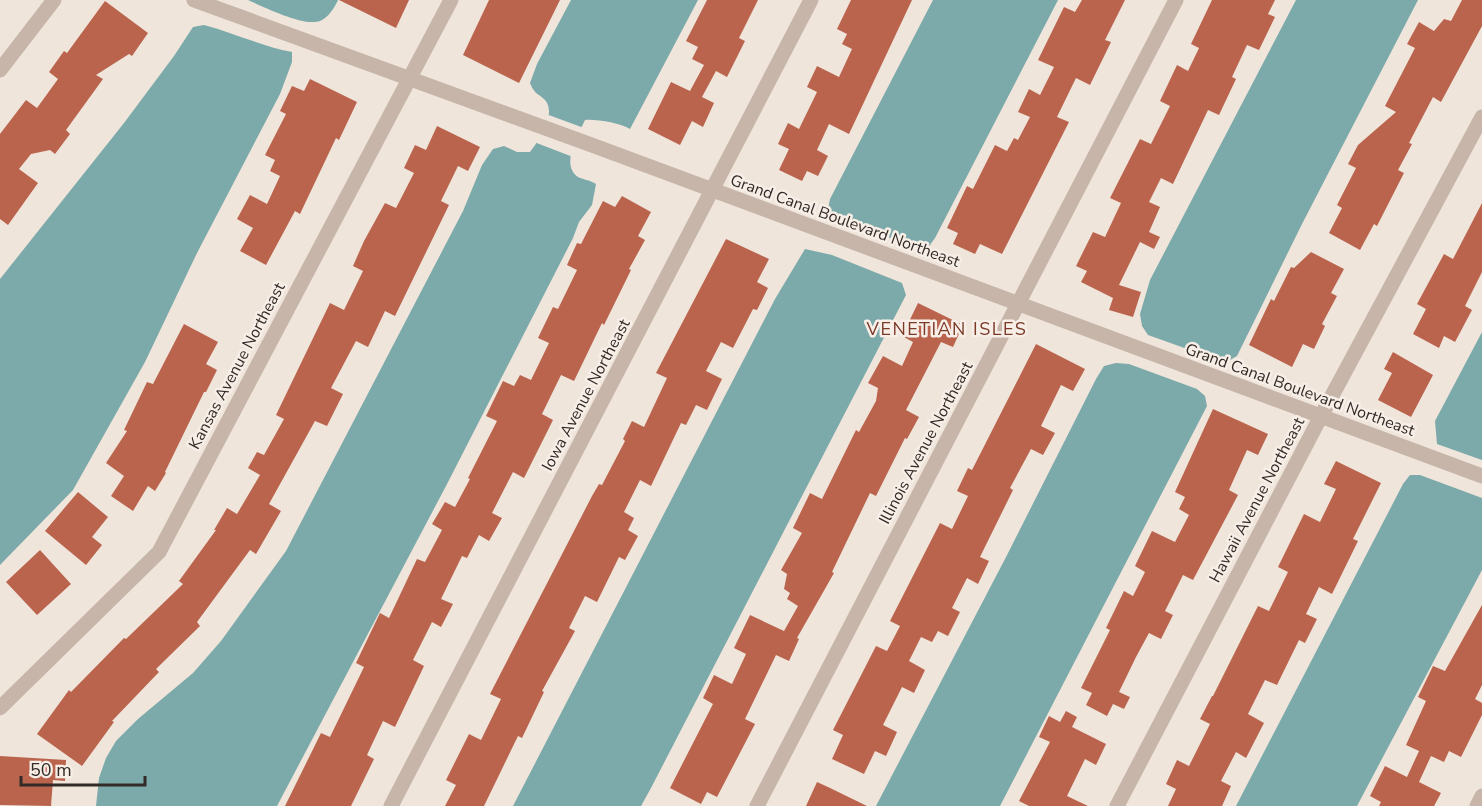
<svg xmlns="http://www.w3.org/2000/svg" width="1482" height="806" viewBox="0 0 1482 806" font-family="'Nunito Sans',sans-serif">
<rect width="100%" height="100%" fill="#efe5db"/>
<path fill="#7ca9aa" d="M 248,0 L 338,0 C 335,7 328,18 320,21 C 304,27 264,7 248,0 Z
M 571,0 L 698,0 L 630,129 C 620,123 597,119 585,120 C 578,135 560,165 578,177 C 584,180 590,180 596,184 L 592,205 L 579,222 L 573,238 L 446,486 L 277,806 L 96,806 L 99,778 L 106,758 L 116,741 L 138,719 L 193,673 L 221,641 L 286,551 L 463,211 L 482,165 L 493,149 L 504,146 L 517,152 L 530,152 C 539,141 557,113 545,100 C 538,93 535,95 530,83 L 537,64 Z
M 933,0 L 1058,0 L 935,238 L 927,249 L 914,247 L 834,217 L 828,209 L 830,199 Z
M 1296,0 L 1418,0 L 1302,224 L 1237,356 L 1230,360 L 1218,360 L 1148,335 L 1142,326 L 1140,314 L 1150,280 Z
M 204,25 C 234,33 261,46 292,52 L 292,62 L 280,94 L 197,253 L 145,362 L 73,490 L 0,565 L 0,279 L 124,123 L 174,56 L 193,27 Z
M 805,249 L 832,255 L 902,283 L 906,295 L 651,788 L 641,806 L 513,806 L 775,299 Z
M 1482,332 L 1482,460 L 1437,444 L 1435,421 Z
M 1116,363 L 1129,364 L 1197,389 L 1205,396 L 1207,406 L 1000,806 L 876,806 L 1005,559 L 1096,379 L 1104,366 Z
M 1410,475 L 1420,475 L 1482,498 L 1482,570 L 1357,806 L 1236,806 L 1403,484 Z"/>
<path fill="#efe5db" d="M 546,114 L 584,128 L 573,157 L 534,142 Z"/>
<path fill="#bb644d" d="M 339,0 L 409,0 L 396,28 Z
M 489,0 L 560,0 L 519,83 L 463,55 Z
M 707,0 L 758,0 L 739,38 L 745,41 L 727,77 L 716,71 L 702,97 L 714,103 L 703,127 L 692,121 L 680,145 L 648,129 L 671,82 L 690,91 L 704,65 L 692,59 L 698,47 L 686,41 Z
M 851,0 L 912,0 L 849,134 L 829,124 L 817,150 L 828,156 L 818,176 L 807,171 L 802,181 L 779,170 L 789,149 L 778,144 L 788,123 L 799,129 L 817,92 L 807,87 L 817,66 L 839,77 L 852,49 L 842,44 L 847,34 L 837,29 Z
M 1082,0 L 1125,0 L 1105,40 L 1111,42 L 1090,85 L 1076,78 L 1057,117 L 1069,122 L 1002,254 L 980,244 L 975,254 L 953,244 L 958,233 L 947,228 L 967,186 L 973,189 L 995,145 L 1007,151 L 1014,138 L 1018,140 L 1030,117 L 1018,112 L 1029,89 L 1040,95 L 1054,67 L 1038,60 L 1064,7 L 1075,12 Z
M 1212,0 L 1275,0 L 1268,14 L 1275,17 L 1259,50 L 1247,45 L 1232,77 L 1236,79 L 1219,115 L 1208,110 L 1173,184 L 1161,178 L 1149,202 L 1160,207 L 1149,232 L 1160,237 L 1154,249 L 1140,242 L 1119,285 L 1141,292 L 1133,317 L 1109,310 L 1113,298 L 1081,282 L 1087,271 L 1076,266 L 1093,232 L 1105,237 L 1121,203 L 1110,198 L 1140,139 L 1151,144 L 1170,106 L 1160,101 L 1177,65 L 1188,71 L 1199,48 L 1191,44 Z
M 1462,0 L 1482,0 L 1482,26 L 1441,102 L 1433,97 L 1409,143 L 1412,144 L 1398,170 L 1404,173 L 1377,226 L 1374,224 L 1360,250 L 1329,233 L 1342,208 L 1337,205 L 1356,168 L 1348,164 L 1358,145 L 1396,112 L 1385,106 L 1415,48 L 1407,44 L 1419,22 L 1434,31 L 1444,19 L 1451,21 Z
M 105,1 L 148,33 L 132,56 L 129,54 L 96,75 L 103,79 L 66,130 L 70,134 L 55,154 L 50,150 L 31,154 L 19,169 L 38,183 L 8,225 L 0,219 L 0,134 L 26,100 L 37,108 L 58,79 L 49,72 L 64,51 L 67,53 Z
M 310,79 L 357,102 L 339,140 L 336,138 L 300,214 L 295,211 L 266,265 L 240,251 L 253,228 L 237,219 L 250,195 L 267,204 L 280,176 L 270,171 L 275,160 L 265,155 L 286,114 L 280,111 L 292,86 L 304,91 Z
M 437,126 L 480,147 L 468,171 L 458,166 L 441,201 L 449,205 L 395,316 L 385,311 L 368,347 L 356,341 L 331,388 L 343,394 L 327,426 L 315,421 L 269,504 L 281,511 L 256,554 L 250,550 L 197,622 L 200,626 L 156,669 L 159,672 L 112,721 L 114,722 L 82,766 L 37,734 L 69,690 L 71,692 L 124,638 L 126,639 L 183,584 L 179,581 L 216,530 L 214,530 L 227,508 L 237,514 L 260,475 L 248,468 L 257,452 L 264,455 L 284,419 L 276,415 L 330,303 L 344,310 L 363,271 L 353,266 L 364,241 L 385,203 L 396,208 L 414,173 L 404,168 L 415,145 L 426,150 Z
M 622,196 L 651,212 L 638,236 L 645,240 L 629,269 L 631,270 L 604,325 L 602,323 L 574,381 L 561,375 L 542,414 L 553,420 L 524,478 L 513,472 L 492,513 L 502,518 L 489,541 L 479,535 L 467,558 L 462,556 L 441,599 L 453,604 L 441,627 L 432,622 L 413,660 L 424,666 L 395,727 L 383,721 L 367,755 L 374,759 L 351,806 L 285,806 L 321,733 L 330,737 L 364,667 L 356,663 L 380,613 L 389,618 L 417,559 L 425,562 L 442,530 L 432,524 L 445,502 L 455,507 L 470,479 L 468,478 L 497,421 L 486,416 L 503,381 L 514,386 L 520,375 L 531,380 L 549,343 L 538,338 L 553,307 L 558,309 L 577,270 L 567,265 L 577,243 L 581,244 L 603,201 L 615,207 Z
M 1482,203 L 1482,272 L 1465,306 L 1472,310 L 1455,342 L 1444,336 L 1439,348 L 1413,334 L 1426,309 L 1417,304 L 1444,254 L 1453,259 Z
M 726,239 L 769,259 L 757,282 L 768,288 L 757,310 L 753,309 L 733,348 L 721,342 L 706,371 L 722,379 L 707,410 L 696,405 L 686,425 L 681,423 L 651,486 L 640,480 L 624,512 L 634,518 L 628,530 L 638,536 L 625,560 L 619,557 L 597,602 L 585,596 L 569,628 L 575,631 L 542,691 L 544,692 L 522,738 L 518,736 L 484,806 L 445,806 L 456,785 L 446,780 L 469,734 L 481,740 L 501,699 L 490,694 L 592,496 L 599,484 L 602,485 L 625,441 L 623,439 L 632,421 L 644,427 L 667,378 L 656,373 Z
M 1311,252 L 1344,269 L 1331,293 L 1337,296 L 1322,324 L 1325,326 L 1314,349 L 1303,344 L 1292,367 L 1249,345 L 1271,299 L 1274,301 L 1291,267 L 1294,268 Z
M 918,303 L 963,325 L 953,347 L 941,342 L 906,410 L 919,417 L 907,439 L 905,438 L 876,496 L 870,493 L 832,572 L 834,573 L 797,638 L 799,639 L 789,661 L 776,655 L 745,719 L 755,724 L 717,797 L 707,792 L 701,804 L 670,788 L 713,704 L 703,698 L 714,675 L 732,684 L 746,654 L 734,648 L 750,615 L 784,631 L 798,606 L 787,599 L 790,593 L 784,589 L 787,574 L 781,570 L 802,533 L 793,528 L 810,493 L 822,499 L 856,430 L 859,432 L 876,401 L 878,388 L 868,383 L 883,356 L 902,366 L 913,342 L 902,336 Z
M 184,324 L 218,342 L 206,364 L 217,370 L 206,392 L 204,392 L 165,472 L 166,473 L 155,491 L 148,486 L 133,511 L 111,496 L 124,476 L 106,463 L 127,431 L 124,430 L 147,382 L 153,384 Z
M 1036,344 L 1085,369 L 1073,391 L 1061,385 L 1041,426 L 1055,433 L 1043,455 L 1031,449 L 1010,488 L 1013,490 L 980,557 L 989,561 L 978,584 L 967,578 L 952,608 L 960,612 L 948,636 L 938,631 L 932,642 L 921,637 L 909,661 L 925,670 L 914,693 L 902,687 L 883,725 L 897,732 L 886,756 L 875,751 L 864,774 L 832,759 L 843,735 L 833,730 L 876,646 L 887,651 L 900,626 L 890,621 L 940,523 L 952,529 L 968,496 L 957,491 L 968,468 L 972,470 Z
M 1393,352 L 1433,375 L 1411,417 L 1378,400 L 1392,373 L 1384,369 Z
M 1213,409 L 1268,434 L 1258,455 L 1247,450 L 1229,490 L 1238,495 L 1193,580 L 1183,575 L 1165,611 L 1173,615 L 1161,639 L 1149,633 L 1136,657 L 1119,692 L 1130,697 L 1124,709 L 1113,704 L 1107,716 L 1086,705 L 1092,693 L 1081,688 L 1110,630 L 1106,628 L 1124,591 L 1133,596 L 1145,572 L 1135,566 L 1152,531 L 1175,542 L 1189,515 L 1179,509 L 1185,497 L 1175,492 Z
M 1336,461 L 1381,483 L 1353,539 L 1358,541 L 1332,594 L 1319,587 L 1306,614 L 1317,619 L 1305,643 L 1299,640 L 1277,685 L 1265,680 L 1248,714 L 1264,723 L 1246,758 L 1236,752 L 1221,781 L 1231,786 L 1222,806 L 1168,806 L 1176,789 L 1166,784 L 1177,760 L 1189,766 L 1210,724 L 1200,719 L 1212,696 L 1213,696 L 1258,606 L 1269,611 L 1288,572 L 1278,567 L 1304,514 L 1320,522 L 1336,489 L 1324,484 Z
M 78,492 L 108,517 L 92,537 L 102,545 L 86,565 L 45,531 Z
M 40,550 L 71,584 L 37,615 L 6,582 Z
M 1482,605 L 1482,685 L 1475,699 L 1482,703 L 1482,715 L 1461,757 L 1449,751 L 1444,762 L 1431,756 L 1419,782 L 1441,793 L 1434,806 L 1379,806 L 1381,802 L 1370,796 L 1385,766 L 1407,777 L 1419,751 L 1406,745 L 1426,701 L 1418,697 L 1433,666 L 1445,671 Z
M 1066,711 L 1077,717 L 1072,727 L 1106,744 L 1096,765 L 1085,759 L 1067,796 L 1088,806 L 1029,806 L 1019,801 L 1050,742 L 1039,737 L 1049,716 L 1060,722 Z
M 0,756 L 66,760 L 65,781 L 53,780 L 51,806 L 0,805 Z
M 817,782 L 828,787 L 867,806 L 806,806 Z"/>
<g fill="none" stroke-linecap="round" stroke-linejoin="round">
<path stroke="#c6b5a8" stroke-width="15" d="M 194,0 L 589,144 L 1482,476
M 0,70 L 54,0
M 0,708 L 159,552 L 451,0
M 391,806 L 811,0
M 757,806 L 1176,0
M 1117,806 L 1320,418 L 1482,117
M 1477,806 L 1482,796"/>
</g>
<g text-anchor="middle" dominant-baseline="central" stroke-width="5" stroke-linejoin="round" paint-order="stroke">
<g font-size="16" fill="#332b27" stroke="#f7efe7">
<text transform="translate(845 221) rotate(20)">Grand Canal Boulevard Northeast</text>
<text transform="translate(237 366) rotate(-62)">Kansas Avenue Northeast</text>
<text transform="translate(1300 390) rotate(20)">Grand Canal Boulevard Northeast</text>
<text transform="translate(586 395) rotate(-62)">Iowa Avenue Northeast</text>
<text transform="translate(926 443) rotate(-62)">Illinois Avenue Northeast</text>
<text transform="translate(1257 500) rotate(-62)">Hawaii Avenue Northeast</text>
</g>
<g font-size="18" letter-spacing="1.5" fill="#7b3928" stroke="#f7efe7">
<text x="947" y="329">VENETIAN ISLES</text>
</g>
</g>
<path d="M21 776v9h124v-9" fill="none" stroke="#332b27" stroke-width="3"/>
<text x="30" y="776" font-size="18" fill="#332b27" stroke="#f7efe7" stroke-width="4.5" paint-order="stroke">50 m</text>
</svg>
